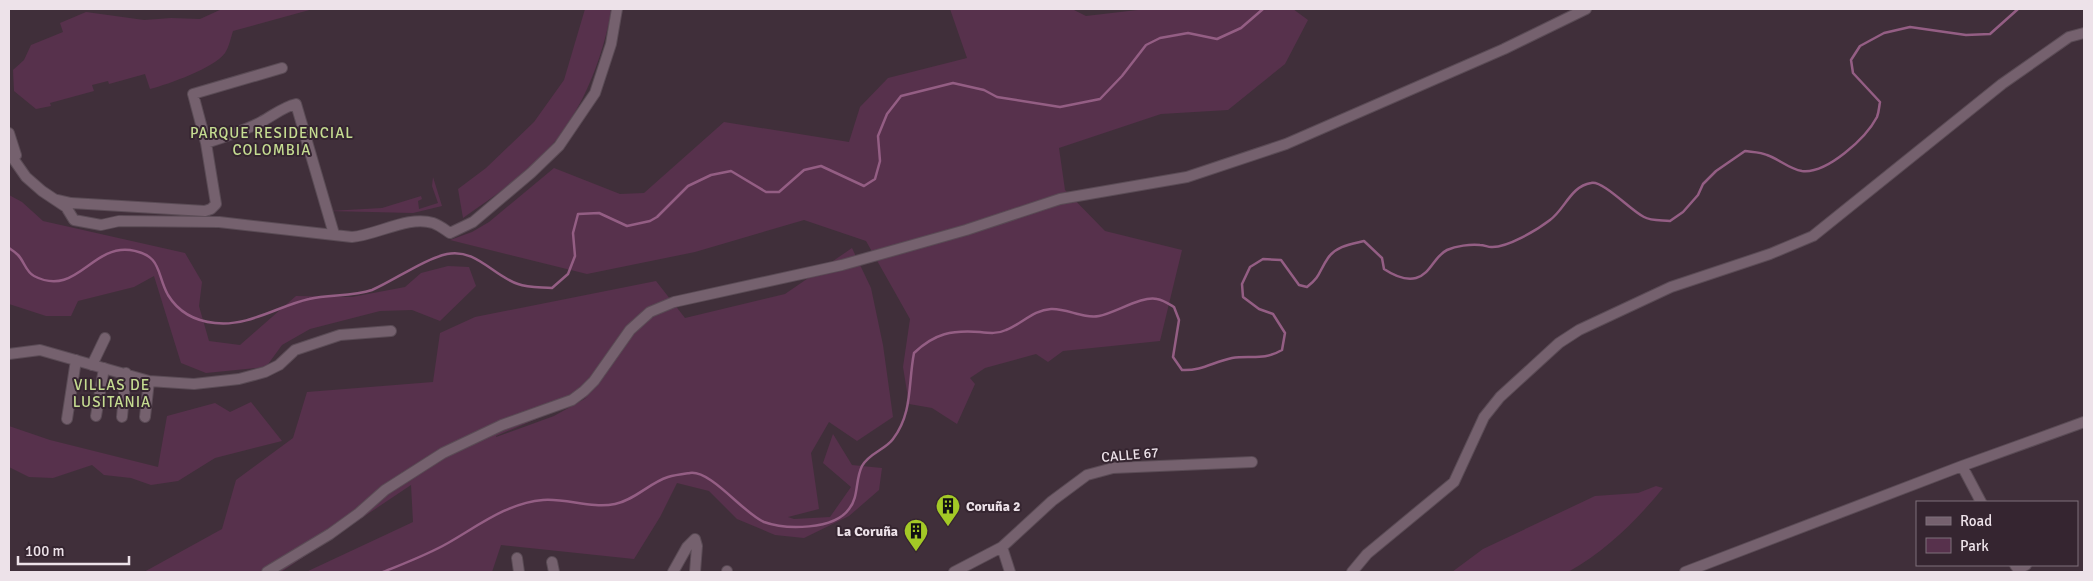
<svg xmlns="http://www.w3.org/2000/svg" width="2093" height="581" viewBox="0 0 2093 581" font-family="Signika,sans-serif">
<rect width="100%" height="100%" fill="#402f3a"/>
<path fill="#57314c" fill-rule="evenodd" d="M 222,9 L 313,9 L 233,31 C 231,37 229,47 225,53 C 214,68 169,84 150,89 L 145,74 L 109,84 L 108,81 L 92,85 L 94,91 L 50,103 L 51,106 L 36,109 L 14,91 L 13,70 L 24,60 L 31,45 L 63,32 L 60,23 L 86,12 L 144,20 L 171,18 L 200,19 Z
M 585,9 L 610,9 L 611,13 C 599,73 574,130 527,171 C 507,188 484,203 463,218 L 458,189 L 486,168 L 534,122 L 564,80 Z
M 950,9 L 1072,9 L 1086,16 L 1146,9 L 1293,9 L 1308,20 L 1285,64 L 1228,110 L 1161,114 L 1059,148 L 1065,190 L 1105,231 L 1182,250 L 1160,341 L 1063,351 L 1048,362 L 1036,354 L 985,368 L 970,378 L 975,384 L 957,424 L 932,408 L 909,404 L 903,367 L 910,319 L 866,241 L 804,220 L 695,252 L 587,274 L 450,240 L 472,232 L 489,222 L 554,168 L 620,194 L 644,193 L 724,122 L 849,142 L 860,107 L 888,78 L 967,58 Z
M 433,177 L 442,206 L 413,213 L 329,211 L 382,208 L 421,196 L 422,199 L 418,201 L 419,209 L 438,203 L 432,186 Z
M 9,195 L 22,202 L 43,221 L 185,253 L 202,282 L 199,306 L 209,341 L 240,345 L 296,296 L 352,297 L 405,287 L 421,273 L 448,266 L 469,267 L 476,286 L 440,321 L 412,310 L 380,311 L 310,329 L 282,345 L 266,367 L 206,373 L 181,363 L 154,276 L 134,287 L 78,301 L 71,316 L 46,316 L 9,304 Z
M 852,248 L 871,288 L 883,345 L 893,417 L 857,441 L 829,422 L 811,453 L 819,509 L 788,517 L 794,519 L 830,517 L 851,487 L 823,463 L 833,434 L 852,465 L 882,468 L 879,490 L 849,516 L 804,538 L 775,535 L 737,519 L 709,491 L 677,483 L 660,517 L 634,559 L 501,545 L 492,572 L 306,572 L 413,522 L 411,485 L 281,572 L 144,572 L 222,529 L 236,480 L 293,438 L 307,392 L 433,382 L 440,333 L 475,317 L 656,281 L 685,318 L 785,294 ZM 588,397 L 554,416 L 496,437 L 496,436 Z
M 251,402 L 282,441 L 215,458 L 178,481 L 151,485 L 131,478 L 104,475 L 92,465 L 53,478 L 29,477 L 9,467 L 9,426 L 50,440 L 158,467 L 167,416 L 215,403 L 230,412 Z
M 1656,486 L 1663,488 C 1636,521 1606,551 1568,572 L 1452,572 L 1483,549 L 1595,496 L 1638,493 Z"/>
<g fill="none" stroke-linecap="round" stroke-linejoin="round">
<path stroke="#945e84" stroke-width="2.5" d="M 9,248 C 12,250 15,252 18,255 C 24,261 26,272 34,276 C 76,298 91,245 130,250 C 163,255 156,274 168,295 C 179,313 195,321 215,323 C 248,327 278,306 309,299 C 329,294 352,297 372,290 C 395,280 424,259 447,254 C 476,248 493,276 518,284 C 528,288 541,287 552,288 L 568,274 L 575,256 L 573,233 L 578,214 L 599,213 L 627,226 L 650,221 L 657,217 L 688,186 L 711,175 L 731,171 L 766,192 L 779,192 L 804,170 L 821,166 L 864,186 L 875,179 L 880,161 L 878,136 L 887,114 L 901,96 L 953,83 L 984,90 L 997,97 L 1060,107 L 1100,99 L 1122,76 L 1146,45 L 1160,38 L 1188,33 L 1217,39 L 1241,28 L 1263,9
M 383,572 C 405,563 427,555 448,543 C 478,526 507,503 543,500 C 566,498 592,509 615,504 C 635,500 649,483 668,477 C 675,475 683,474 690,473 C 711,470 743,513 764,522 C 786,530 834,530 849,509 C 859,497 855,480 862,466 C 869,453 885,450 893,439 C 913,413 908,383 914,353 C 935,333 952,330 980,332 C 989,333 998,334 1006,330 C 1022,324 1033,310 1051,309 C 1067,308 1082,319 1099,316 C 1115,313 1143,295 1157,299 C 1163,300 1169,304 1174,307 L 1179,320 L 1173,357 L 1182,370 C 1202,371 1213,362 1232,358 C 1251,355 1263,361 1282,350 L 1285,333 L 1273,314 L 1259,309 L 1243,297 L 1242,284 L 1250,267 L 1263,259 L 1281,260 L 1299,285 L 1307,287 C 1321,276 1319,271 1328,258 C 1336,246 1352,244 1364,241 L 1382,258 L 1384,269 C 1393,275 1404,281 1416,278 C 1431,274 1434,256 1447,250 C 1456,246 1470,244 1480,245 C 1484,245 1488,247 1491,247 C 1507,248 1537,230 1550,220 C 1565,209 1571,186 1591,183 C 1603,180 1630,210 1644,217 C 1651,221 1662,220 1670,221 L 1683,212 L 1698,195 L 1703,184 L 1716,171 L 1745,151 C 1752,152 1761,152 1767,155 C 1779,159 1789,169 1802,171 C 1827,174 1866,138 1877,117 C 1879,112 1879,107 1880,102 L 1853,73 L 1851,60 L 1860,46 L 1884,33 L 1910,27 L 1966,35 L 1990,34 L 2018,9"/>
<defs>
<path id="minor" d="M 9,133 L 16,155 L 10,158
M 206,143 L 193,94 L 282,68
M 12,157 L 26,177 L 42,191 L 66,207 L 74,220 L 101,225 L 119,221 L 219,222 L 352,237 C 377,235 409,215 433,223 C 439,225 444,229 450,233 L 473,222 L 531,173 L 559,146 L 595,93 L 611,44 L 617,9
M 58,200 L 71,203 L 205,211 L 211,209 L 216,204 L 206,143 C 225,137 244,131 261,122 C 274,115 283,107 296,104 L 334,234
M 9,354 L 40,350 L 149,381 L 194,384 L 239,379 L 265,372 L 279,365 L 295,350 L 340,335 L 391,331
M 92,365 L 105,338
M 96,416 L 104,368
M 122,417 L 126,373
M 145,417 L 149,381
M 67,419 L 76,360
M 1962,466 L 1981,502
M 1002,547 L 1010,572
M 517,558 L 519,572
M 552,562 L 554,572
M 2015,565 L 2018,569 L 2026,565
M 267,572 L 330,534 L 359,513 L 385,490 L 443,453 L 502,425 L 572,400 L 584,391 L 594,381 L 630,330 L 650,312 L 674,302 L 842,265 L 966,230 L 1060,199 L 1187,177 L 1286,144 L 1504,49 L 1586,9
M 673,572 L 687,547 L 695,539 L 697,546 L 695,572
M 727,572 L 727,571
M 954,572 L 1002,547 L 1052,501 L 1087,475 L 1113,468 L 1252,462
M 1352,572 L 1367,554 L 1454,482 L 1484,417 L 1500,397 L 1559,343 L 1579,330 L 1671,287 L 1770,254 L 1813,236 L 2002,84 L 2069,37 L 2084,33
M 1685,572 L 1962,466 L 2084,422"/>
</defs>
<use href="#minor" stroke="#5a4b55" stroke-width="12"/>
<use href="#minor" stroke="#75616e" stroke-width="10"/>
</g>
<defs>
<symbol id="building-pin" viewBox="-11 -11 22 30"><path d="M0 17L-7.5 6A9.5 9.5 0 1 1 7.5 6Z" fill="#a3c926" stroke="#352530"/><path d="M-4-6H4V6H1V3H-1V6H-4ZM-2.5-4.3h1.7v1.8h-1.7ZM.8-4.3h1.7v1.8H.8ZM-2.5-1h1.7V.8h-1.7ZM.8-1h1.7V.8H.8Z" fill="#111"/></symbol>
</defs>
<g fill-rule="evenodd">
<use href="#building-pin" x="934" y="492" width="28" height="38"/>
<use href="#building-pin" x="902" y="517" width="28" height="38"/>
</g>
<g text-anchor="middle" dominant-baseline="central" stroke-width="4" stroke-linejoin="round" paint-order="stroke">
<g font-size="14" fill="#ede2e9" stroke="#352530">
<text transform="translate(1130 455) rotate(-5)">CALLE 67</text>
</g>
<g font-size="14" font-weight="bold" fill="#ede2e9" stroke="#352530" text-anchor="start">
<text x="966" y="506">Coruña 2</text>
<text x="898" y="531" text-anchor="end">La Coruña</text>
</g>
<g font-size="15" letter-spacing="1" fill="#c5dc91" stroke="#352530">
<text x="272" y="133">PARQUE RESIDENCIAL<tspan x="272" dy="17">COLOMBIA</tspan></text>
<text x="112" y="385">VILLAS DE<tspan x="112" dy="17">LUSITANIA</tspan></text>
</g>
</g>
<rect width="2093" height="581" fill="none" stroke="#ede2e9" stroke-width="20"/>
<rect x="1916" y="501" width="162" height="65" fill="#352530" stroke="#7f717a"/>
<rect x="1926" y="517" width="25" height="8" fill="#75616e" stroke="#7f717a"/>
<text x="1960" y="526" font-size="15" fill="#ede2e9">Road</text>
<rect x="1926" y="538" width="25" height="15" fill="#57314c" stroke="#7f717a"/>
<text x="1960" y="551" font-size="15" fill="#ede2e9">Park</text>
<path d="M18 556v8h111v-8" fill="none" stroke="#ede2e9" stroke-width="2.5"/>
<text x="25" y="556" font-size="15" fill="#ede2e9" stroke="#352530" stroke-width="4" paint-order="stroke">100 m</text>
</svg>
